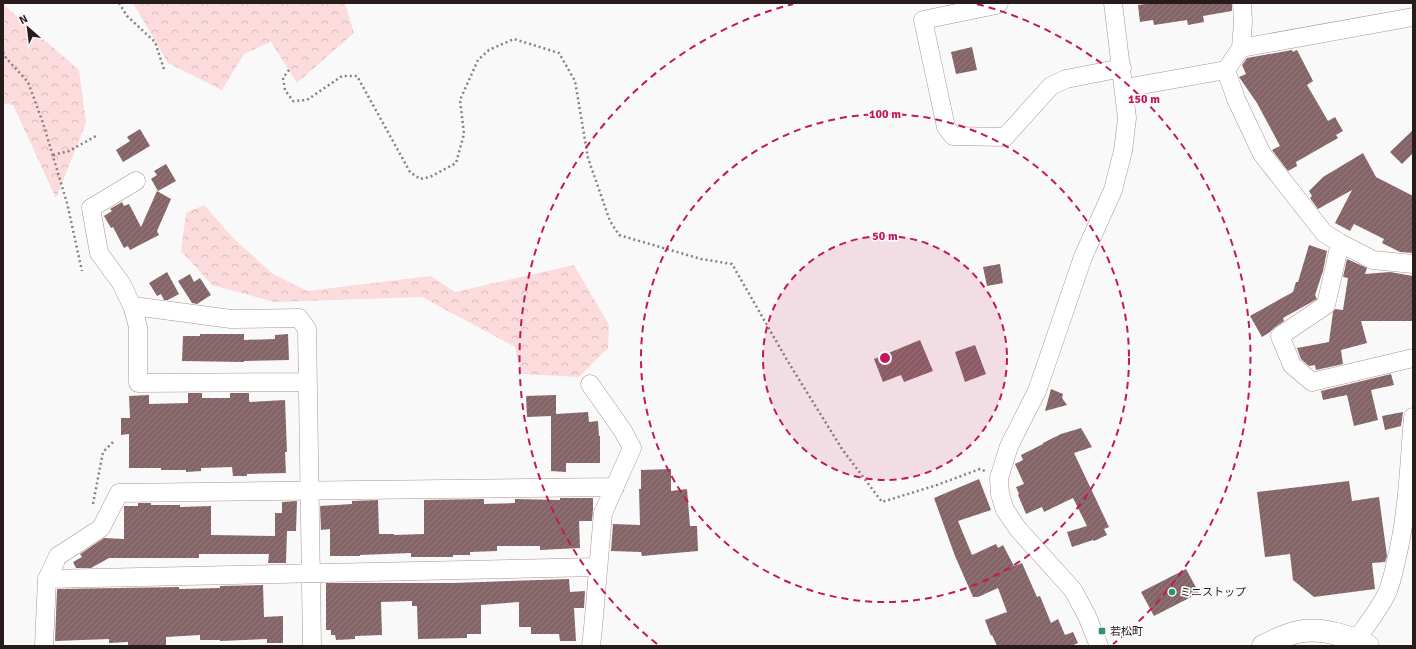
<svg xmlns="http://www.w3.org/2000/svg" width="1416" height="649" viewBox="0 0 1416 649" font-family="Signika,'Noto Sans JP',sans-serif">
<defs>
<pattern id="forest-crowns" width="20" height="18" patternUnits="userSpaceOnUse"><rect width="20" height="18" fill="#fcdbdd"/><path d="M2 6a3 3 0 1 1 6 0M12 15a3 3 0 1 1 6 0" fill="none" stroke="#d8bbbd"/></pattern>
<pattern id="building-hatch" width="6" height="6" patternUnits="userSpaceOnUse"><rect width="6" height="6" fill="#846466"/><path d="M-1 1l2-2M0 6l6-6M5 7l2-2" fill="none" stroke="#957e80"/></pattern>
</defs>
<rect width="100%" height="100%" fill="#f9f9f9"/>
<path fill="url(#forest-crowns)" d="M 133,3 L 345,3 L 354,33 L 297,83 L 271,42 L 244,54 L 222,90 L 168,63 Z
M 3,4 L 79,70 L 86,123 L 56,198 L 13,105 L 3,103 Z
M 204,205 L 234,239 L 273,274 L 307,291 L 431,276 L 455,292 L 574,265 L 609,325 L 608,348 L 579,377 L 521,374 L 515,347 L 422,297 L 274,302 L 212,285 L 181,251 L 186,213 Z"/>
<path fill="url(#building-hatch)" d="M 1153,3 L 1232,3 L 1232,11 L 1203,16 L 1204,22 L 1188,25 L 1187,20 L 1154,25 L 1153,20 L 1140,22 L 1138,5 Z
M 972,47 L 977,70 L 956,74 L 951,52 Z
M 1292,50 L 1293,52 L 1297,50 L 1313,81 L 1307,85 L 1328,121 L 1335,117 L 1343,131 L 1336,135 L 1338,138 L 1296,162 L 1297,166 L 1288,171 L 1272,150 L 1280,146 L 1257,103 L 1239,77 L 1246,74 L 1242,65 L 1247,58 Z
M 140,129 L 150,146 L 123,162 L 116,150 L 130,141 L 127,137 Z
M 1413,130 L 1413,153 L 1402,164 L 1390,152 Z
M 1363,153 L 1376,177 L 1413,196 L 1413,253 L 1400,252 L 1382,243 L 1384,239 L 1354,224 L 1350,231 L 1335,223 L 1352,190 L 1318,209 L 1310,198 L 1312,196 L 1309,191 L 1323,177 Z
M 166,164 L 176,181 L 158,191 L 151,179 L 157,175 L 154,171 Z
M 157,191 L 171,199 L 157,231 L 159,235 L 130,250 L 128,246 L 124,248 L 113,227 L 111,228 L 104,216 L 112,211 L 110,209 L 122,202 L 124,206 L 129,204 L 141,227 Z
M 1309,245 L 1327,251 L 1323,271 L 1315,295 L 1317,299 L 1283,318 L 1284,321 L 1274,328 L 1270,332 L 1262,337 L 1250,316 L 1293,292 L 1296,282 L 1298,282 Z
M 1347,259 L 1367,268 L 1365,274 L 1390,272 L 1413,276 L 1413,321 L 1361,321 L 1367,343 L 1341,350 L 1343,364 L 1316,370 L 1315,365 L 1309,366 L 1301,359 L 1297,348 L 1329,342 L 1333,312 L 1335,309 L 1343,310 L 1348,278 L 1343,277 Z
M 1000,264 L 1003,283 L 987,286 L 983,267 Z
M 167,272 L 179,294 L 168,300 L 164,300 L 161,294 L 157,296 L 149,283 Z
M 190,274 L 194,282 L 200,278 L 211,295 L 197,304 L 192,303 L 178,281 Z
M 200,334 L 244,334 L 244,340 L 275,339 L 275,335 L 288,334 L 289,360 L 244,361 L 244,362 L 182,361 L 183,336 L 200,336 Z
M 920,340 L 933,371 L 904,382 L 901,375 L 883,382 L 874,359 Z
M 975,345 L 986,374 L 965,382 L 955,352 Z
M 1391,374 L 1394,385 L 1371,390 L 1378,420 L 1354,426 L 1347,395 L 1323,400 L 1321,391 Z
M 1051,389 L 1063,394 L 1062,398 L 1067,405 L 1045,411 Z
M 188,393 L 202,393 L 202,398 L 230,398 L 230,393 L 249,393 L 249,401 L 250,402 L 285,400 L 287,452 L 285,452 L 286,473 L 247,474 L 247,476 L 233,476 L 232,467 L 201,468 L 201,471 L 186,472 L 186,470 L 161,470 L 161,468 L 129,468 L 129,434 L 121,435 L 121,418 L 130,418 L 129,396 L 149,395 L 149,404 L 188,403 Z
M 556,395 L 556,414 L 588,412 L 589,422 L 598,421 L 599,436 L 600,436 L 600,463 L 566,463 L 566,472 L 551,471 L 551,416 L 527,417 L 526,396 Z
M 1403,412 L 1401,426 L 1385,430 L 1382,416 Z
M 1081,428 L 1092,447 L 1074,453 L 1109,527 L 1104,529 L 1107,535 L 1094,541 L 1093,540 L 1072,547 L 1067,532 L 1087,526 L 1073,498 L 1044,512 L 1042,507 L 1026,514 L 1018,495 L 1019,494 L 1016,487 L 1024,484 L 1015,464 L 1023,460 L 1021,455 L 1043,444 L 1043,443 L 1061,434 Z
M 671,469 L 671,491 L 687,489 L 690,526 L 697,526 L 698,551 L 642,556 L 641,552 L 611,551 L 613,524 L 640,525 L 639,489 L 641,489 L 641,470 Z
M 979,479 L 991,510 L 958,521 L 972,555 L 996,544 L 998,548 L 1003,545 L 1014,566 L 1022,563 L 1037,597 L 1040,596 L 1051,623 L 1058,619 L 1065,635 L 1073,632 L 1078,643 L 1071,646 L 997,646 L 992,635 L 991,636 L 985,620 L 1007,612 L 998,588 L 978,597 L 973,597 L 955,556 L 934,498 Z
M 1349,481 L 1352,501 L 1379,497 L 1387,556 L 1385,562 L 1372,563 L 1375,589 L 1314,597 L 1293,580 L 1290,554 L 1265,557 L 1257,492 Z
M 560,498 L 593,498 L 593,509 L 592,521 L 579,521 L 580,548 L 540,550 L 540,546 L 497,546 L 497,551 L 470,552 L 470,555 L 453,555 L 453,557 L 411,557 L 411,553 L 360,555 L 360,556 L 330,556 L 330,529 L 321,530 L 320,506 L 352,504 L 352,501 L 378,500 L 379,534 L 394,534 L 394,535 L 424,534 L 424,500 L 484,499 L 484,504 L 515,503 L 515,499 L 560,500 Z
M 297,501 L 296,531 L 287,531 L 286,563 L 268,563 L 269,554 L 199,554 L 199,558 L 109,558 L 91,568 L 76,568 L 73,562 L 82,557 L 80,554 L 104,538 L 124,539 L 124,506 L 138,506 L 138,503 L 151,503 L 151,505 L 180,505 L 180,507 L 211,506 L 211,535 L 275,536 L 275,513 L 282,513 L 282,502 Z
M 1186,569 L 1199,593 L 1154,616 L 1141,592 Z
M 569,579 L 570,592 L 585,591 L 584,608 L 574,608 L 576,641 L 560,641 L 559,634 L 531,634 L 531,627 L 519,627 L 519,602 L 481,605 L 481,634 L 467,634 L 467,638 L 418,639 L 417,606 L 412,606 L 412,601 L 381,602 L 382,635 L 355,636 L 355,639 L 336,640 L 335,635 L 331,635 L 331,630 L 326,630 L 326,583 L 453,583 Z
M 263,585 L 264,617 L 283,616 L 283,643 L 267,643 L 267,639 L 220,641 L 220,640 L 200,640 L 200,635 L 166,637 L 166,646 L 128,646 L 128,642 L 109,643 L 109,639 L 55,641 L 57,589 L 179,587 L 179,589 L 220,588 L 220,586 Z"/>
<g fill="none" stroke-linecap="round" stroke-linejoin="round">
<defs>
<path id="street" d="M 999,3 L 996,5 L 923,20 L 946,127 L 953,136 L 1005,137 L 1051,86 L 1066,79 L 1122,68
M 1241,48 L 1413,17
M 1226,70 L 1241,48 L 1243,22 L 1242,3
M 1125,88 L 1226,70 L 1236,99 L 1262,154 L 1324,233 L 1340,243 L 1373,260 L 1413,264
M 136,181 L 91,208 L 99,253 L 121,283 L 133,308 L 138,327 L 138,383 L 307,382
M 1340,243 L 1326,305 L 1280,336 L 1292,365 L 1312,382 L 1413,358
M 133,308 L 141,307 L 231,319 L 299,318 L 307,329 L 312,646
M 590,384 L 623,431 L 632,448 L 603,513 L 593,628 L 591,646
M 47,579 L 598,567
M 1357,639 C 1367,624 1379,610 1387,593 C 1392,582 1394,569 1397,557 C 1408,511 1409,464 1413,417
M 44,646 L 47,579 L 58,556 L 101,528 L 119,493 L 615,487
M 1099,646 L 1087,616 L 1073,590 L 1018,529 L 1005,510 L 1000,494 L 999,478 L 1009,446 L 1037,391 L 1083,257 L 1113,190 L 1123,151 L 1127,118 L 1113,3"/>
<path id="primary" d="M 1263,646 C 1290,632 1307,626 1337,634 C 1349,637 1358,640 1368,646"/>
</defs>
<use href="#street" stroke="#b39092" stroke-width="19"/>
<use href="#primary" stroke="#b39092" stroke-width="23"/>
<path stroke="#877f80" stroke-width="2.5" stroke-dasharray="2 3" stroke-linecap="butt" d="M 119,3 L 127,16 L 155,42 L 164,69
M 3,52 L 6,58 L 28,82 L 43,123 L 67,203 L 82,271
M 289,70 L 283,78 L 285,90 L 293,101 L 307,100 L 342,76 L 357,76 L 410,172 L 420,179 L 430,177 L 456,163 L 464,134 L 460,100 L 478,60 L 489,50 L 514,39 L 559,53 L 575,81 L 588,158 L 610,221 L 619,235 L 701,259 L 732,264 L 787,360 L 842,449 L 882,502 L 937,485 L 980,469 L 985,471
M 53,155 L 69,151 L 96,136
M 93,504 L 103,452 L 114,441"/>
<use href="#street" stroke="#fff" stroke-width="18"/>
<use href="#primary" stroke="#fff" stroke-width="22"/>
</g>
<circle cx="885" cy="358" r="122" fill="#c2185b" fill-opacity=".12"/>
<g fill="none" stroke="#c2185b" stroke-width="2" stroke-dasharray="7 5">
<circle cx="885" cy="358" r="122"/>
<circle cx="885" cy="358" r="244"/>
<path d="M657 644A366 366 0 0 1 793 4M977 4A366 366 0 0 1 1113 644"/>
</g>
<g fill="#2e926d" stroke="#f9f9f9" stroke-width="1.5">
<circle cx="1172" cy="592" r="4"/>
<rect x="1098" y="627" width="8" height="8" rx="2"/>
</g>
<g text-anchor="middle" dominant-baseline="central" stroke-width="3.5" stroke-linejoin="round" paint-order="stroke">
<g font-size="11" fill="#281b1c" stroke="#f9f9f9" text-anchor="start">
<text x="1180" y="592">ミニストップ</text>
<text x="1110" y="631">若松町</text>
</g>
</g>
<circle cx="885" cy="358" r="6" fill="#c2185b" stroke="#f9f9f9" stroke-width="2"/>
<g font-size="12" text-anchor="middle" font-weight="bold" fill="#c2185b" stroke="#f9f9f9" stroke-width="3.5" stroke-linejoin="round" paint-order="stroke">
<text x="1144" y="103">150 m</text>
<text x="885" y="118">100 m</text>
<text x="885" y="240">50 m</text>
</g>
<rect width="1416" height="649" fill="none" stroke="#281b1c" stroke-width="8"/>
<g transform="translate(28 28) rotate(332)" stroke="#f9f9f9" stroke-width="3" paint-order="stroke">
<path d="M0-3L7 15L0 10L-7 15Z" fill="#281b1c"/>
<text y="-6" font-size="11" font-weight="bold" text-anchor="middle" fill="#281b1c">N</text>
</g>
</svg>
